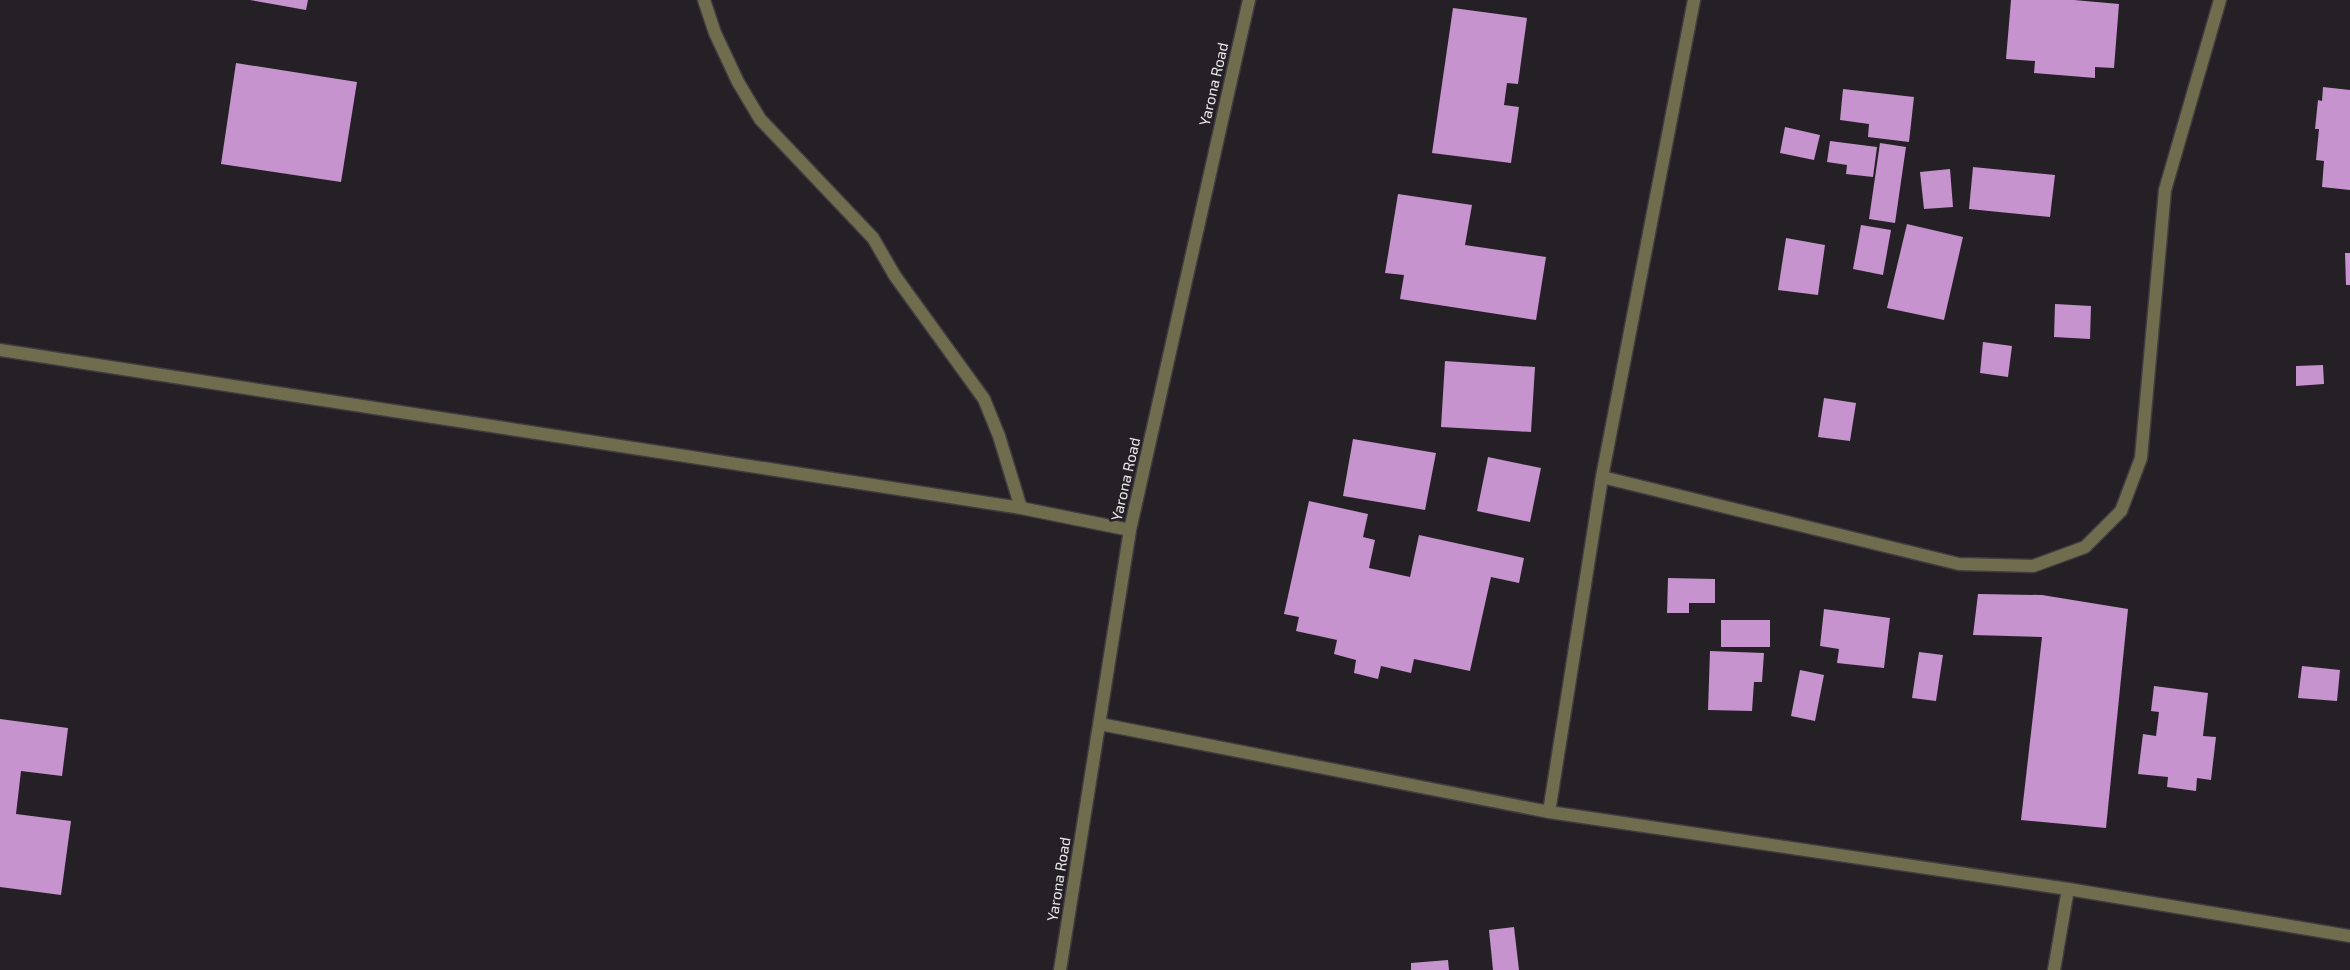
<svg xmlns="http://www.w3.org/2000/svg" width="2350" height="970" viewBox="0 0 2350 970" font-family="'Exo 2',sans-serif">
<rect width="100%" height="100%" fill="#242025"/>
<path fill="#c693ce" d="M 250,0 L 308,0 L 306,10 Z
M 2011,0 L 2074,0 L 2119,4 L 2114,68 L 2095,67 L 2095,78 L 2034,73 L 2035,61 L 2006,59 Z
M 1453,8 L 1527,18 L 1518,84 L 1507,83 L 1504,105 L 1519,107 L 1511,163 L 1432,153 Z
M 236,63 L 357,82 L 341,182 L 221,164 Z
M 2323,87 L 2350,90 L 2350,190 L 2322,187 L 2324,161 L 2316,160 L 2319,129 L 2315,129 L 2318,100 L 2322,101 Z
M 1843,89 L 1914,97 L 1909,142 L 1868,137 L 1869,124 L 1840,120 Z
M 1785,127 L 1820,135 L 1814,160 L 1780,153 Z
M 1830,141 L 1877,147 L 1873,177 L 1846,174 L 1847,165 L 1827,162 Z
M 1880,143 L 1906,147 L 1895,223 L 1869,219 Z
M 1973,167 L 2055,175 L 2050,217 L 1969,209 Z
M 1950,169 L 1953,207 L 1924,209 L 1920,172 Z
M 1398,194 L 1472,205 L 1465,245 L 1546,257 L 1536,320 L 1400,299 L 1404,275 L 1385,273 Z
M 1907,224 L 1963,237 L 1944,320 L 1887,308 Z
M 1861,225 L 1891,230 L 1883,275 L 1853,269 Z
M 1786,238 L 1825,245 L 1818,295 L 1778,290 Z
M 2345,253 L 2350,253 L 2350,285 L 2346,285 Z
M 2055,304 L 2091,306 L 2090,339 L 2054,337 Z
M 1983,342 L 2012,346 L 2008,377 L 1980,373 Z
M 1445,361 L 1535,367 L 1531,432 L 1441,427 Z
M 2323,365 L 2324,384 L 2296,386 L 2296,366 Z
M 1824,398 L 1856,403 L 1850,441 L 1818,437 Z
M 1353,439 L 1436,453 L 1425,510 L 1343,496 Z
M 1488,457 L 1541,468 L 1530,522 L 1477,511 Z
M 1309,501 L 1368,514 L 1363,537 L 1375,540 L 1369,568 L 1410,577 L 1419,535 L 1524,558 L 1519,583 L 1491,577 L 1470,671 L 1414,659 L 1411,673 L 1381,666 L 1378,679 L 1354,673 L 1356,660 L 1334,654 L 1337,640 L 1296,631 L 1299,617 L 1284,614 Z
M 1668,578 L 1715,579 L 1715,603 L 1689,603 L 1689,613 L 1667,613 Z
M 1978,594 L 2042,595 L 2128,609 L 2106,828 L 2021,820 L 2042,637 L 1973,635 Z
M 1824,609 L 1890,618 L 1884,668 L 1837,663 L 1839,649 L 1820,646 Z
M 1721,620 L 1770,620 L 1770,647 L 1721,647 Z
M 1710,651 L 1764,653 L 1762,682 L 1754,682 L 1752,711 L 1708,710 Z
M 1919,652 L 1943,655 L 1936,701 L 1912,698 Z
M 2302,666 L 2340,670 L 2337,701 L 2298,698 Z
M 1800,670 L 1824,675 L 1815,721 L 1791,716 Z
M 2154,686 L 2208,693 L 2203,736 L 2216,737 L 2211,780 L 2197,778 L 2196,791 L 2167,787 L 2168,777 L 2138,774 L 2143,734 L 2156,736 L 2159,712 L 2151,711 Z
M 0,719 L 68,728 L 62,776 L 21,771 L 16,814 L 71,821 L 61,895 L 0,887 Z
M 1514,927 L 1519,970 L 1493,970 L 1489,930 Z
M 1448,960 L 1449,970 L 1411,970 L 1411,963 Z"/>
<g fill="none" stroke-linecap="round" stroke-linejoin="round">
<defs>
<path id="minor" d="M 704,0 L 715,33 L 738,82 L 760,119 L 873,238 L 895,276 L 984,399 L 999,436 L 1021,508
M 0,350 L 1021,508 L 1130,530
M 1602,477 L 1959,564 L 2033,566 L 2085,547 L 2121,511 L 2141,458 L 2165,190 L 2220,0
M 1100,724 L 1549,812 L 2068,889 L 2350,936
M 1549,812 L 1602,477 L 1694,0
M 1060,970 L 1130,530 L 1249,0
M 2054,970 L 2068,889"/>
</defs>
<use href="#minor" stroke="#403c41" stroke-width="15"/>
<use href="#minor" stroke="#706d4e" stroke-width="12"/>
</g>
<g text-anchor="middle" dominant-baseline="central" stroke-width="5" stroke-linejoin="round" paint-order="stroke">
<g font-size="15" fill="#ece9ec" stroke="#242025">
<text transform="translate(1213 84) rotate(-77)">Yarona Road</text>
<text transform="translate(1125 479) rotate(-77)">Yarona Road</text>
<text transform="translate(1058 879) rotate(-81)">Yarona Road</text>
</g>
</g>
</svg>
